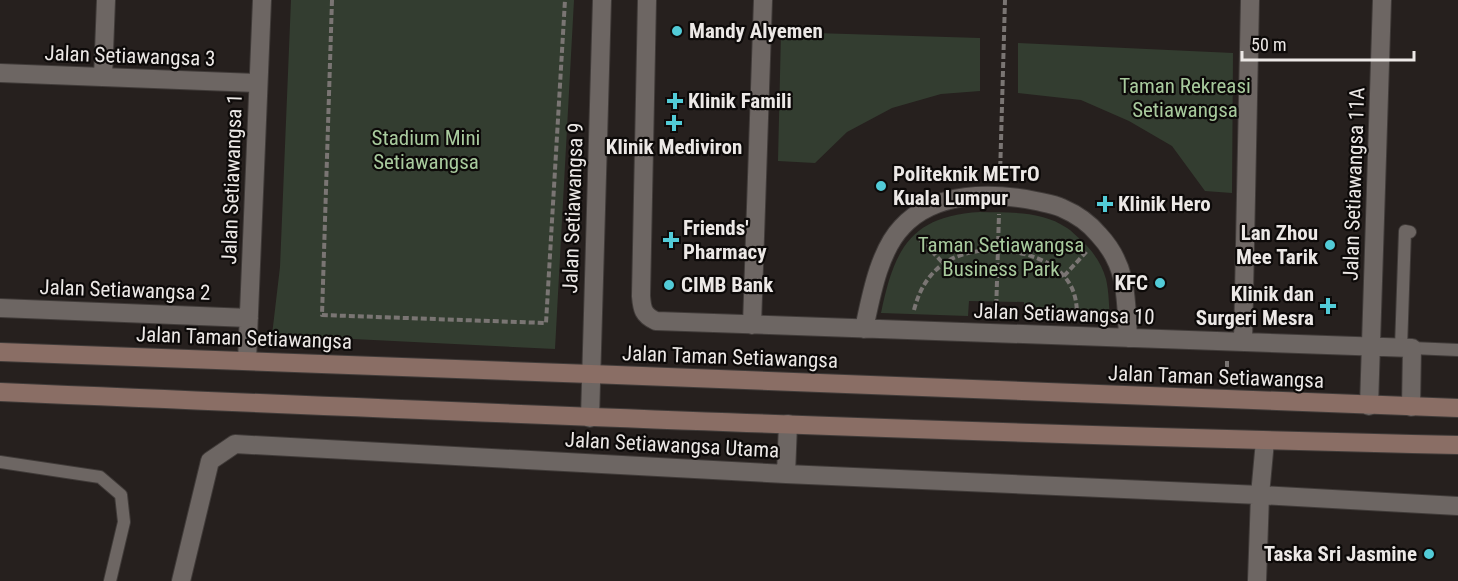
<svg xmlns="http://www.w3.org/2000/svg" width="1458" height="581" viewBox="0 0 1458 581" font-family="'Roboto Condensed',sans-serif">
<rect width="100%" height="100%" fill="#26201e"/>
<path fill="#333d30" d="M 291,0 L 574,0 L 555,349 L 272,335 L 280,267 Z
M 781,32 L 980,38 L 980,91 L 941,94 L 892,108 L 847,132 L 815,163 L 778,161 Z
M 1018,43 L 1233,53 L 1232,193 L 1205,191 L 1172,146 L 1129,121 L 1081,100 L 1018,93 Z
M 980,212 C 1009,213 1041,210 1067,228 C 1072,231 1076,236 1081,240 C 1092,250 1102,264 1106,279 C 1109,292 1109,307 1110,321 L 1024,317 L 1024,302 L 969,301 L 968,316 L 881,313 C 894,250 910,216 980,212 Z"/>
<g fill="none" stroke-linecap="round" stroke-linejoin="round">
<defs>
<path id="lane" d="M 1401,348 L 1405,231 L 1410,232
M 1412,348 L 1458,350
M 0,462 L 100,477 L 121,495 L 124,522 L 110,581"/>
<path id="street" d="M 647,0 L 641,296 C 642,309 643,315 656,321 L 1412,348 L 1411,407
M 0,73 L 258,83
M 103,77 L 106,0
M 0,308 L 249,318
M 752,325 L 763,0
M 864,329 C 871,296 879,251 902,227 C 935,191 992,192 1036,201 C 1045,203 1054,204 1062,208 C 1076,214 1090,224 1099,235 C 1128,266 1126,299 1128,338
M 1243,342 L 1250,0
M 247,361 L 262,0
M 1369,406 L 1382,0
M 590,418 L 602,0
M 786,474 L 788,424
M 181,581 L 210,461 L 235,444 L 786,474 L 1260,495 L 1458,506
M 1257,581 L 1260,495 L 1265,441"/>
<path id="secondary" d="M 0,352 L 591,374 L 1458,408
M 0,392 C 486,413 972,434 1458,445"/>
</defs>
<use href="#lane" stroke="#403b39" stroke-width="14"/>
<use href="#street" stroke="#403b39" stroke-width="20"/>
<use href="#secondary" stroke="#403b39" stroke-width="20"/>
<path stroke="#7a7573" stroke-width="4" stroke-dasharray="6 3" stroke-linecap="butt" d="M 332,0 L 322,315 L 546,323 L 565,0
M 1000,176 L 1005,0
M 919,238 L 943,263
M 1064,276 L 1088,250
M 914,310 C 919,291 927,276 943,264 C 973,242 1036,247 1062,274 C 1074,286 1077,300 1077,316
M 996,314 L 999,214
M 1227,361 L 1227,378"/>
<use href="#lane" stroke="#6d6663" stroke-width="12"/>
<use href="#street" stroke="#6d6663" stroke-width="18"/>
<use href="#secondary" stroke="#8a6e65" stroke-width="18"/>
</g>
<g fill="#52cbd7" stroke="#0d0a09" stroke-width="2">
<circle cx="677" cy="31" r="6"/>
<path d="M672 92h6v6h6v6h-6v6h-6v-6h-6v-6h6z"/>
<path d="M671 114h6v6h6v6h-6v6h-6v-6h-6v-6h6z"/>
<circle cx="881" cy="186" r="6"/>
<path d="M1102 195h6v6h6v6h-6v6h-6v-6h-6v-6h6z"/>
<path d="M668 231h6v6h6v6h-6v6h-6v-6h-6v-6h6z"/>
<circle cx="1330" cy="245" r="6"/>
<circle cx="1160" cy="283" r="6"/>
<circle cx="669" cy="285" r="6"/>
<path d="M1325 297h6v6h6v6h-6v6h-6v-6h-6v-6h6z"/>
<circle cx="1429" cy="554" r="6"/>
</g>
<g text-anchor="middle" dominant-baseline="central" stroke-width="4.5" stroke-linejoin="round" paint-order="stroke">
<g font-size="21" font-weight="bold" fill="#ece8e6" stroke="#0d0a09" text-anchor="start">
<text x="689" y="31">Mandy Alyemen</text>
<text x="688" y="101">Klinik Famili</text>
<text x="674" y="147" text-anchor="middle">Klinik Mediviron</text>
<text x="893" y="174">Politeknik METrO<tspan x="893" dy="24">Kuala Lumpur</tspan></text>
<text x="1118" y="204">Klinik Hero</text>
<text x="683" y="228">Friends'<tspan x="683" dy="24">Pharmacy</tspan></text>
<text x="1318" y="233" text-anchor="end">Lan Zhou<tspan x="1318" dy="24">Mee Tarik</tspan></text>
<text x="1148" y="283" text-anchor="end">KFC</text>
<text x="681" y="285">CIMB Bank</text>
<text x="1314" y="294" text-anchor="end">Klinik dan<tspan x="1314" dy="24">Surgeri Mesra</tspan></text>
<text x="1417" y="554" text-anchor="end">Taska Sri Jasmine</text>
</g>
<g font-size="21" fill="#ece8e6" stroke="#0d0a09">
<text transform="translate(130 56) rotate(2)">Jalan Setiawangsa 3</text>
<text transform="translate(232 179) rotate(-88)">Jalan Setiawangsa 1</text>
<text transform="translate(1354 184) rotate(-88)">Jalan Setiawangsa 11A</text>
<text transform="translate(573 208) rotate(-88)">Jalan Setiawangsa 9</text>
<text transform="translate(125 290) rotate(2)">Jalan Setiawangsa 2</text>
<text transform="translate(1064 314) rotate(2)">Jalan Setiawangsa 10</text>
<text transform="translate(244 338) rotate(2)">Jalan Taman Setiawangsa</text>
<text transform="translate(730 357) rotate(2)">Jalan Taman Setiawangsa</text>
<text transform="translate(1216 377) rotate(2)">Jalan Taman Setiawangsa</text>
<text transform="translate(672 445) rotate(3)">Jalan Setiawangsa Utama</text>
</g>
<g font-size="21" fill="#a8ca9d" stroke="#0d0a09">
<text x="1185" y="86">Taman Rekreasi<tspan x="1185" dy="24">Setiawangsa</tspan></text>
<text x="426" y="138">Stadium Mini<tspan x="426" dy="24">Setiawangsa</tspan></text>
<text x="1001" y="245">Taman Setiawangsa<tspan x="1001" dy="24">Business Park</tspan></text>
</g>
</g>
<path d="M1242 51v9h172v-9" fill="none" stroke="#ece8e6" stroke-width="3"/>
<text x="1251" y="51" font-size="18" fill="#ece8e6" stroke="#0d0a09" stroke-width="4.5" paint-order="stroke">50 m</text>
</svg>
